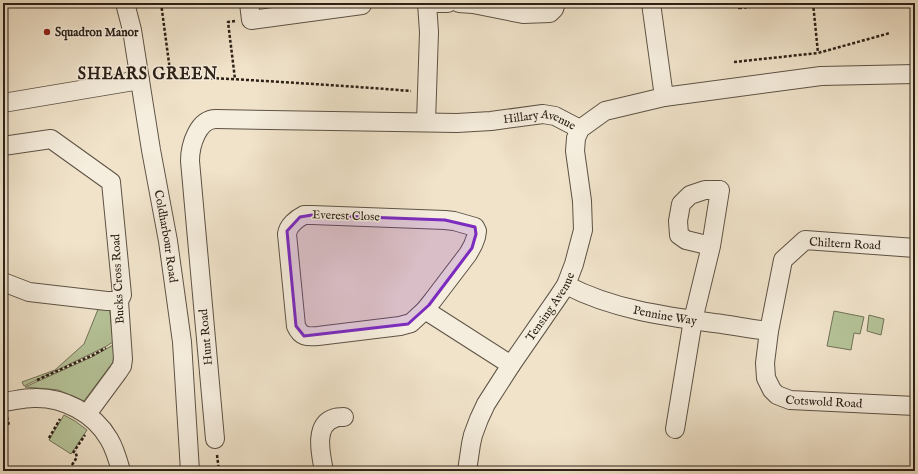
<svg xmlns="http://www.w3.org/2000/svg" width="918" height="474" viewBox="0 0 918 474" font-family="'IM FELL English',serif">
<rect width="100%" height="100%" fill="#f0e3ca"/>
<filter id="stains"><feTurbulence type="fractalNoise" baseFrequency=".005" numOctaves="4"/><feColorMatrix values="0 0 0 0 .2 0 0 0 0 .09 0 0 0 0 .02 0 0 0 .5 -.17"/></filter>
<radialGradient id="worn" r=".72"><stop offset=".6" stop-color="#630" stop-opacity="0"/><stop offset="1" stop-color="#630" stop-opacity=".3"/></radialGradient>
<path fill="#b6c499" stroke="#717258" d="M 101,302 L 109,303 L 113,342 L 105,347 L 24,386 L 22,382 L 55,370 L 84,344 Z
M 834,311 L 864,317 L 860,334 L 854,333 L 851,350 L 827,346 Z
M 869,315 L 884,319 L 881,335 L 867,331 Z
M 113,345 L 114,353 L 113,362 L 84,401 L 58,390 L 49,389 L 25,387 L 92,357 Z
M 64,415 L 75,421 L 87,430 L 71,454 L 49,440 Z"/>
<g fill="none" stroke-linecap="round" stroke-linejoin="round">
<defs>
<g id="minor">
<path id="s1" d="M 125,3 L 132,30 L 151,150 L 168,241 L 182,342 L 190,471"/>
<path d="M 249,3 L 251,20 L 362,5"/>
<path d="M 427,3 L 448,3"/>
<path d="M 459,3 L 473,4 L 523,14 L 550,13 L 554,9 L 556,3"/>
<path d="M 651,3 L 664,97"/>
<path d="M 3,103 L 140,80"/>
<path d="M 426,122 L 429,32 L 427,3"/>
<path d="M 3,146 L 51,139 L 111,182 L 122,295 L 119,301 L 123,359 L 122,366 L 118,372 L 87,414"/>
<path d="M 304,215 L 312,215 L 445,220 L 454,221 L 475,227 L 477,231 L 476,237 L 473,245 L 468,254 L 433,300 L 425,310 L 411,323 L 400,326 L 318,336 C 307,337 301,337 296,326 L 287,234 C 288,226 296,219 304,215 Z"/>
<path id="s2" d="M 915,248 L 805,240 L 783,260 L 769,331 L 765,363 L 766,378 L 772,390 L 777,395 L 790,400 L 915,406"/>
<path d="M 3,282 L 29,292 L 107,301 L 119,301"/>
<path id="s3" d="M 566,285 C 612,309 663,316 714,323 C 732,325 750,329 769,331"/>
<path d="M 425,310 L 511,365"/>
<path d="M 3,402 C 13,401 23,398 34,398 C 63,397 94,413 109,439 C 115,449 118,460 121,471"/>
<path d="M 675,429 L 693,320 L 711,246 L 720,190 L 705,190 L 690,195 L 681,204 L 678,221 L 679,235 L 686,240 L 711,246"/>
<path id="s4" d="M 215,439 L 190,161 C 190,145 198,119 216,119 L 457,123 L 491,121 L 543,114 L 555,116 L 580,129"/>
<path d="M 324,471 C 321,455 313,424 335,418 C 337,417 341,417 344,417"/>
<path id="s5" d="M 467,471 L 471,444 L 473,435 L 479,419 L 486,404 L 511,365 L 558,297 L 566,285 L 574,264 L 583,230 L 582,201 L 575,151 L 576,138 L 580,129 L 605,111 L 664,97 L 821,76 L 915,74"/>
</g>
</defs>
<use href="#minor" stroke="#5d5244" stroke-width="20"/>
<path stroke="#2c2118" stroke-width="2.5" stroke-dasharray="3 2" stroke-linecap="butt" d="M 161,3 L 171,78
M 738,3 L 739,8 L 788,3
M 813,3 L 818,53
M 235,21 L 228,22 L 235,79
M 734,62 L 818,53 L 890,33
M 156,79 C 193,76 229,79 265,81 C 314,84 362,87 411,91
M 37,380 L 93,355 L 106,348
M 7,417 L 9,426
M 49,438 L 60,419
M 73,453 L 85,435
M 217,455 L 219,471
M 72,465 L 77,457 L 75,451"/>
<use href="#minor" stroke="#f5eddd" stroke-width="18"/>
</g>
<path fill="#7b2cbf" fill-opacity="0.2" stroke="#7b2cbf" stroke-width="3" stroke-linejoin="round" d="M 312,215 L 445,220 L 475,227 L 476,234 L 472,248 L 429,305 L 408,324 L 304,336 L 296,326 L 287,231 L 300,217 Z"/>
<circle fill="#8f2418" stroke="#f5eddd" stroke-width="1.5" cx="47" cy="32" r="4"/>
<g text-anchor="middle" dominant-baseline="central" stroke-width="3" stroke-linejoin="round" paint-order="stroke">
<g font-size="12" font-weight="bold" fill="#2c2118" stroke="#f5eddd" text-anchor="start">
<text x="55" y="32">Squadron Manor</text>
</g>
<g font-size="12" fill="#2c2118" stroke="#f5eddd">
<text stroke="none"><textPath href="#s4" startOffset="658">Hillary Avenue</textPath></text>
<text transform="translate(346 216) rotate(2)">Everest Close</text>
<text stroke="none"><textPath href="#s1" startOffset="237">Coldharbour Road</textPath></text>
<text transform="translate(845 244) rotate(3)">Chiltern Road</text>
<text transform="translate(118 279) rotate(-93)">Bucks Cross Road</text>
<text stroke="none"><textPath href="#s5" startOffset="187">Tensing Avenue</textPath></text>
<text stroke="none"><textPath href="#s3" startOffset="104">Pennine Way</textPath></text>
<text transform="translate(206 337) rotate(-95)">Hunt Road</text>
<text stroke="none"><textPath href="#s2" startOffset="328">Cotswold Road</textPath></text>
</g>
<g font-size="16" font-weight="bold" letter-spacing="1" fill="#2c2118" stroke="#f5eddd">
<text x="148" y="75">SHEARS GREEN</text>
</g>
</g>
<rect width="918" height="474" fill="none" stroke="#f0e3ca" stroke-width="16"/>
<rect x="4" y="4" width="910" height="466" fill="none" stroke="#2c2118" stroke-width="2"/>
<rect x="8" y="8" width="902" height="458" fill="none" stroke="#2c2118"/>
<rect width="100%" height="100%" filter="url(#stains)"/>
<rect width="100%" height="100%" fill="url(#worn)"/>
</svg>
